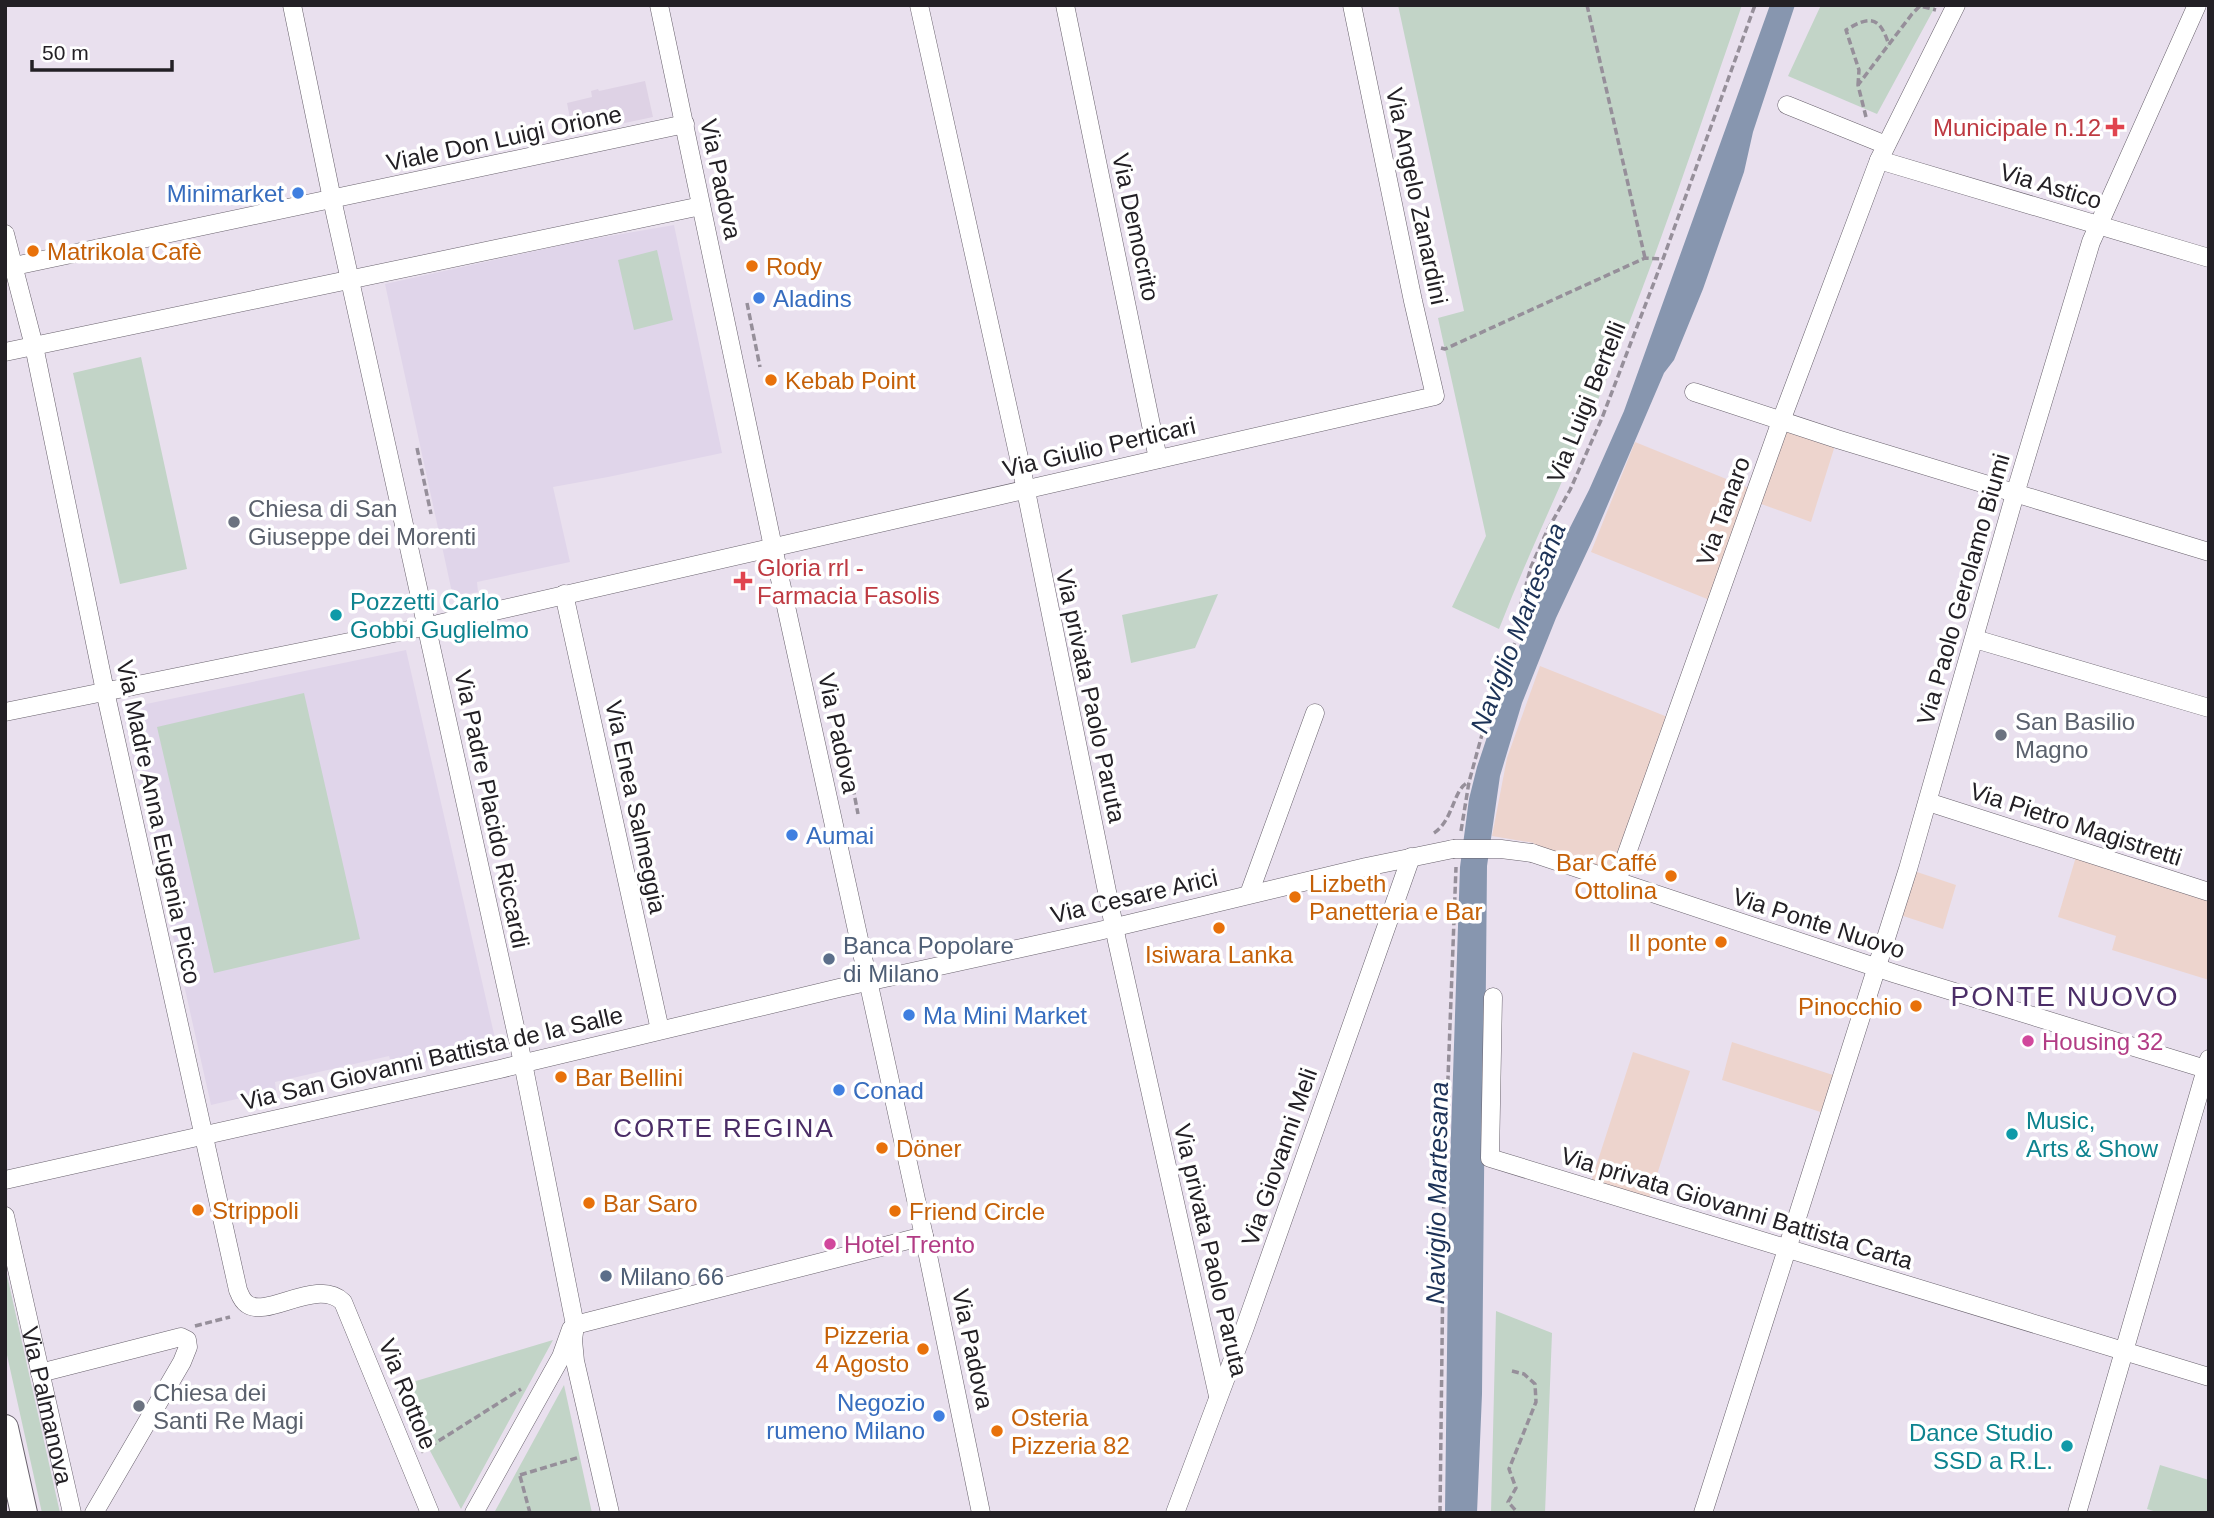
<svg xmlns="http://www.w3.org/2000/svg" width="2214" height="1518" viewBox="0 0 2214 1518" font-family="Helvetica,sans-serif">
<rect width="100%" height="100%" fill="#e9e0ee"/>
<path fill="#ded2e5" d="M 645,81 L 653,117 L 573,134 L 567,103 L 592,97 L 591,91 L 598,89 L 599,91 Z"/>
<path fill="#edd4cd" d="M 1781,421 L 1837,439 L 1811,522 L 1753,501 L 1717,603 L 1591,552 L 1635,442 L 1756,491 Z
M 1540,666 L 1675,720 L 1617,881 L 1532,853 L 1534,843 L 1492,836 L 1507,758 Z
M 2078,850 L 2209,892 L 2209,980 L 2112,950 L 2116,936 L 2058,917 Z
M 1908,869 L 1956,885 L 1943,929 L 1894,913 Z
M 1732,1042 L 1842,1078 L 1830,1115 L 1722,1080 Z
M 1633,1052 L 1690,1071 L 1647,1206 L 1589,1188 Z"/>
<path fill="#e0d5ea" d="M 674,225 L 722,453 L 608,477 L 553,487 L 570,562 L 477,582 L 478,592 L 453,597 L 385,284 L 581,241 Z
M 406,650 L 497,1047 L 393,1070 L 389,1056 L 275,1082 L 276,1090 L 211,1105 L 122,709 Z"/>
<path fill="#c2d4c7" d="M 1398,5 L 1742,5 C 1704,114 1668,224 1626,331 C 1587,432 1538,529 1499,629 L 1452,607 L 1486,536 L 1438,318 L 1464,311 Z
M 1821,5 L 1936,5 L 1877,114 L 1788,76 Z
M 657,250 L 673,320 L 634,330 L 618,260 Z
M 141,357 L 187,569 L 120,584 L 73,373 Z
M 1218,594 L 1195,648 L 1131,663 L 1122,615 Z
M 304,693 L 360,939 L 214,973 L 157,727 Z
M 5,1266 L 60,1513 L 42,1513 L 5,1346 Z
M 1496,1311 L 1552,1333 L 1545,1513 L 1491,1513 Z
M 553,1340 L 461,1509 L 396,1387 Z
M 564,1385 L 592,1513 L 494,1513 Z
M 2160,1465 L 2209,1480 L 2209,1513 L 2160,1513 L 2147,1509 Z"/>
<path fill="#8796af" d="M 1770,5 L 1795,5 L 1753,132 L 1744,172 L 1703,289 L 1674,360 L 1664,373 L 1593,539 L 1556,618 L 1522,703 L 1500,776 L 1487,866 L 1482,1394 L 1477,1513 L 1445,1513 L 1449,1193 L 1460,867 L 1469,799 L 1477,767 L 1507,677 L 1553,561 L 1589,490 L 1624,411 Z"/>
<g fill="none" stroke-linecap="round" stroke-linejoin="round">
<defs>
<g id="minor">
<path d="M 292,5 L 332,199 L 523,1063 L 575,1325 L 573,1340 L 575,1361 L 610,1513"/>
<path d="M 659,5 L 773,547 L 924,1236 L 981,1513"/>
<path d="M 919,5 L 1023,476 L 1117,941 L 1218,1396"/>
<path d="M 1065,5 L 1158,459"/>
<path d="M 1787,105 L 1886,145"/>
<path d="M 1879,160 L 2209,258"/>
<path d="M 5,234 L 34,346 L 105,691 L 238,1290 C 240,1295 242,1301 247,1304 C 267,1319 317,1277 343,1302 L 430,1513"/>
<path d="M 5,268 L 685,124"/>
<path d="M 5,352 L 701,206"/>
<path d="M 1694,392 L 1837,439 L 2209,552"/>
<path d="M 564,594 L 660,1030"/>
<path d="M 1975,639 L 2209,708"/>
<path d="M 5,712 L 438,624 L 1435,396 L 1413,301 L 1352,5"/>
<path d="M 1928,802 L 2209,892"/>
<path d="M 1532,853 L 1896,974 L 2209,1070"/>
<path d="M 1617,881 L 1781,421 L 1879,160 L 1956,5"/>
<path d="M 1249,894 L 1315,713"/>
<path d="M 1493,997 L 1490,1158 L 2209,1377"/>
<path d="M 5,1180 L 500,1069 L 839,988 L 1099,931 L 1366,867 L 1453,849"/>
<path id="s1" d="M 5,1216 L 72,1513"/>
<path d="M 40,1373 L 181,1337 L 187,1340 L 188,1347 L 182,1362 L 94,1513"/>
<path d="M 474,1513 L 561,1357 L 571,1329 L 575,1325 L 924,1236"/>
<path d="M 1175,1513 L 1245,1327 L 1411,857"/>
<path d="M 1703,1513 L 1908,869 L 2015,494 L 2091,242 L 2197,5"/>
<path d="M 2077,1513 L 2209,1059"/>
</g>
<path id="highway" d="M 5,1428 L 24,1513"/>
</defs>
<use href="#minor" stroke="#69626d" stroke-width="19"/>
<use href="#highway" stroke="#69626d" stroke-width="28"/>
<path stroke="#968f9a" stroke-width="3.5" stroke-dasharray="7 3.5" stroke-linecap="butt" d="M 1587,5 L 1645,258
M 1858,85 L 1859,70 L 1846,30 C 1872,14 1880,18 1889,45
M 1866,117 L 1858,85 L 1912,14 L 1920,6 L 1936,10
M 747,303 L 760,367
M 1441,348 L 1445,349 L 1645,258 L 1663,259
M 417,448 L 431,514
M 849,767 L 858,814
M 1461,831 L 1469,782 L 1489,709 L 1517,637 L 1520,607 L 1531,567 L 1547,531 L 1570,490 L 1602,418 L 1663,259 L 1755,5
M 1434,833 C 1454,820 1453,788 1469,782
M 195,1326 L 230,1317
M 1512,1371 L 1524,1374 L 1535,1384 L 1536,1402 L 1509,1469 L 1516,1488 L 1508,1502 L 1518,1513
M 421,1452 L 521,1389
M 520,1475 L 580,1457
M 520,1476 L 530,1513
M 1440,1513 L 1444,1183 L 1456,867"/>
<use href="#minor" stroke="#fff" stroke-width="18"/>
<use href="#highway" stroke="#fff" stroke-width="26"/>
<defs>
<path id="minor-bridge" d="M 1453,849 L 1501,849 L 1532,853"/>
</defs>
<use href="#minor-bridge" stroke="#69626d" stroke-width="19" stroke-linecap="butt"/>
<use href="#minor-bridge" stroke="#fff" stroke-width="18"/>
</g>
<g fill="#e0444e" stroke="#fff" stroke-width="2.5">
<path d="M2111.5 116.5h7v7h7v7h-7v7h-7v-7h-7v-7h7z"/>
<path d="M739.5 570.5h7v7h7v7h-7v7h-7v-7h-7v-7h7z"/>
</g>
<g fill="#3f7fe0" stroke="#fff" stroke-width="2.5">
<circle cx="298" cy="193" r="7"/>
<circle cx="759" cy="298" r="7"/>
<circle cx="792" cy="835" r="7"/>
<circle cx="909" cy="1015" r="7"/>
<circle cx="839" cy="1090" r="7"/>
<circle cx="939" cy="1416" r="7"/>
</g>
<g fill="#e8710a" stroke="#fff" stroke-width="2.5">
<circle cx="33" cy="251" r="7"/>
<circle cx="752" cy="266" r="7"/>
<circle cx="771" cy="380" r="7"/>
<circle cx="1671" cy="876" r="7"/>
<circle cx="1295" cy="897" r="7"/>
<circle cx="1219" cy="928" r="7"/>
<circle cx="1721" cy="942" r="7"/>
<circle cx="1916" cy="1006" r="7"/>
<circle cx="561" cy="1077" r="7"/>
<circle cx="882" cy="1148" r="7"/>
<circle cx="589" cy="1203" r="7"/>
<circle cx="198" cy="1210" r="7"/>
<circle cx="895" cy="1211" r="7"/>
<circle cx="923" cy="1349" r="7"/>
<circle cx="997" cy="1431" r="7"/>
</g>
<g fill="#6b7280" stroke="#fff" stroke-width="2.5">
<circle cx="234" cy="522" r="7"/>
<circle cx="2001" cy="735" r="7"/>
<circle cx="139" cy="1406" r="7"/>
</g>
<g fill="#0f9aa8" stroke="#fff" stroke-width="2.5">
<circle cx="336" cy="615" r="7"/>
<circle cx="2012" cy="1134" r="7"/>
<circle cx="2067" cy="1446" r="7"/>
</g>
<g fill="#5c6f8a" stroke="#fff" stroke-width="2.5">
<circle cx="829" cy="959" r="7"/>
<circle cx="606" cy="1276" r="7"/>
</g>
<g fill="#d1479c" stroke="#fff" stroke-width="2.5">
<circle cx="2028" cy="1041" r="7"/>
<circle cx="830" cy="1244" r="7"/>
</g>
<g text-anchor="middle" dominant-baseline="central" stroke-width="7" stroke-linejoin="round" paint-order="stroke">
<g font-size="24" fill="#be3a42" stroke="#fff" text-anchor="end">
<text x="2101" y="127">Municipale n.12</text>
<text x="757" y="567" text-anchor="start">Gloria rrl -<tspan x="757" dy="28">Farmacia Fasolis</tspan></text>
</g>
<g font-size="24" fill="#232025" stroke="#fff">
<text transform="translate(504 138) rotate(-12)">Viale Don Luigi Orione</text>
<text transform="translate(721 179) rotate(78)">Via Padova</text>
<text transform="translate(2051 186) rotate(17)">Via Astico</text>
<text transform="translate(1417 196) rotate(78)">Via Angelo Zanardini</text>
<text transform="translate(1136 227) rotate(78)">Via Democrito</text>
<text transform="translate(1586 402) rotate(-68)">Via Luigi Bertelli</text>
<text transform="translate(1099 447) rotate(-13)">Via Giulio Perticari</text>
<text transform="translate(1723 511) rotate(-70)">Via Tanaro</text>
<text transform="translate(1963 589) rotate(-74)">Via Paolo Gerolamo Biumi</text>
<text transform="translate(1091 696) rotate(78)">Via privata Paolo Paruta</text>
<text transform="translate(839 733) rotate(78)">Via Padova</text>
<text transform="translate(636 807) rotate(78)">Via Enea Salmeggia</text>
<text transform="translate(492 809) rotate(78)">Via Padre Placido Riccardi</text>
<text transform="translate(159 822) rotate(78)">Via Madre Anna Eugenia Picco</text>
<text transform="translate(2076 824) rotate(18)">Via Pietro Magistretti</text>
<text transform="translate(1134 896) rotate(-13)">Via Cesare Arici</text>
<text transform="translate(1819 923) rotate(18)">Via Ponte Nuovo</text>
<text transform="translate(432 1058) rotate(-13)">Via San Giovanni Battista de la Salle</text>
<text transform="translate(1279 1157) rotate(-71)">Via Giovanni Meli</text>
<text transform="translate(1737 1208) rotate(17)">Via privata Giovanni Battista Carta</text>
<text transform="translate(1211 1250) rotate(77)">Via privata Paolo Paruta</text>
<text transform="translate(973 1349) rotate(78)">Via Padova</text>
<text transform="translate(408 1394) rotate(68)">Via Rottole</text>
<text stroke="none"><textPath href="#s1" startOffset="194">Via Palmanova</textPath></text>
</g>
<g font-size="24" fill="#366cbe" stroke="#fff" text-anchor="start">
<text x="284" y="193" text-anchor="end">Minimarket</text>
<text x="773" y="298">Aladins</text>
<text x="806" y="835">Aumai</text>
<text x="923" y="1015">Ma Mini Market</text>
<text x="853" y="1090">Conad</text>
<text x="925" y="1402" text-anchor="end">Negozio<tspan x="925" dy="28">rumeno Milano</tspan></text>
</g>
<g font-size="24" fill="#c56008" stroke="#fff" text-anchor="start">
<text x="47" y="251">Matrikola Cafè</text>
<text x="766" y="266">Rody</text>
<text x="785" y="380">Kebab Point</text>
<text x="1657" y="862" text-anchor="end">Bar Caffé<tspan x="1657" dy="28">Ottolina</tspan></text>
<text x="1309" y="883">Lizbeth<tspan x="1309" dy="28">Panetteria e Bar</tspan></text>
<text x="1707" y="942" text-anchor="end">Il ponte</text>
<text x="1219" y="954" text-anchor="middle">Isiwara Lanka</text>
<text x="1902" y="1006" text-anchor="end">Pinocchio</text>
<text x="575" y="1077">Bar Bellini</text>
<text x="896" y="1148">Döner</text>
<text x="603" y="1203">Bar Saro</text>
<text x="212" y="1210">Strippoli</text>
<text x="909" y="1211">Friend Circle</text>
<text x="909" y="1335" text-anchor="end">Pizzeria<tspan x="909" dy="28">4 Agosto</tspan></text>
<text x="1011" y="1417">Osteria<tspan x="1011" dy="28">Pizzeria 82</tspan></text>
</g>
<g font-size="24" fill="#5b616d" stroke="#fff" text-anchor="start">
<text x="248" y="508">Chiesa di San<tspan x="248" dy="28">Giuseppe dei Morenti</tspan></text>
<text x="2015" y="721">San Basilio<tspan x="2015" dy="28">Magno</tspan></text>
<text x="153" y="1392">Chiesa dei<tspan x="153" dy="28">Santi Re Magi</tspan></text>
</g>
<g font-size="24" fill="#0d838f" stroke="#fff" text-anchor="start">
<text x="350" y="601">Pozzetti Carlo<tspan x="350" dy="28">Gobbi Guglielmo</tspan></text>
<text x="2026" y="1120">Music,<tspan x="2026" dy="28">Arts &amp; Show</tspan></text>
<text x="2053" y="1432" text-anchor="end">Dance Studio<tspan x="2053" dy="28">SSD a R.L.</tspan></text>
</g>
<g font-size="24" fill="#4e5e75" stroke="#fff" text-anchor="start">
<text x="843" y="945">Banca Popolare<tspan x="843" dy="28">di Milano</tspan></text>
<text x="620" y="1276">Milano 66</text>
</g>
<g font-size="24" fill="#b23c85" stroke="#fff" text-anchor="start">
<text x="2042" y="1041">Housing 32</text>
<text x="844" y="1244">Hotel Trento</text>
</g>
<g font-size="26" font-style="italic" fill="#1c3257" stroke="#fff">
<text transform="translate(1518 628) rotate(-69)">Naviglio Martesana</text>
<text transform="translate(1437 1193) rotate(-89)">Naviglio Martesana</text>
</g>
<g font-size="26" letter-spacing="2" fill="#4b2d67" stroke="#fff">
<text x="724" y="1128">CORTE REGINA</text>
</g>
<g font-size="28" letter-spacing="2" fill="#4b2d67" stroke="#fff">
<text x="2065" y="996">PONTE NUOVO</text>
</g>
</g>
<rect width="2214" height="1518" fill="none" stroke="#232025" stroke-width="14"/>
<path d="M32 60v10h140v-10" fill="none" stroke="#232025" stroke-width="3.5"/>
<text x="42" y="60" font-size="21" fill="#232025" stroke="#ffffff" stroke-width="5" paint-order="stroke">50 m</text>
</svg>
